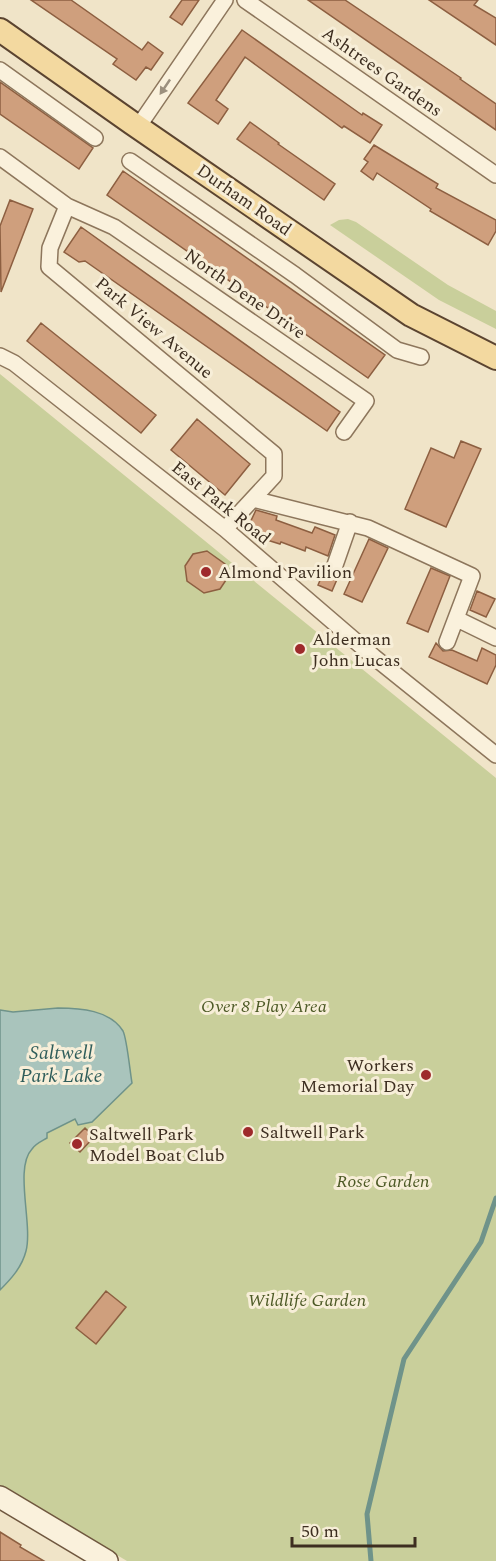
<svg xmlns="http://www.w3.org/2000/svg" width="496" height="1561" viewBox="0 0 496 1561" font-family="Spectral,serif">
<rect width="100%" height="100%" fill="#f0e4c8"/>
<path fill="#c9cf9b" d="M 348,219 L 356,222 L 448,285 L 496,311 L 496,329 L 439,300 L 330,225 L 339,220 Z
M 0,374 L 496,778 L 496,1561 L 127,1561 L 0,1485 Z"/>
<path fill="#a9c4bc" stroke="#6f938a" stroke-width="1.5" d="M 58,1008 C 80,1008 110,1010 123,1031 C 127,1039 130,1072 132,1083 L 92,1122 L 78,1125 L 75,1119 L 47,1133 L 47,1138 C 42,1141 35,1144 32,1149 C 14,1168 33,1224 26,1251 C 22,1267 11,1279 0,1290 L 0,1010 L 13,1012 Z"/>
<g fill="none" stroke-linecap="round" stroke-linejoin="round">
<path stroke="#6f938a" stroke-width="5" d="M 371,1561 L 367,1514 L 404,1359 L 481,1242 L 496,1198"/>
</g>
<path fill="#cf9f7d" stroke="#8d5f41" stroke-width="1.5" d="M 31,0 L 71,0 L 142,50 L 148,42 L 163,53 L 151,70 L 146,67 L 136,80 L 113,64 L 117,59 Z
M 182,0 L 199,0 L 182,25 L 170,17 Z
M 308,0 L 345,0 L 461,78 L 460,79 L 496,104 L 496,130 Z
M 429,0 L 478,0 L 474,5 L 496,18 L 496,45 Z
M 242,30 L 362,115 L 363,113 L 382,125 L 370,143 L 344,126 L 342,128 L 245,57 L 216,100 L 228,109 L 218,124 L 188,103 Z
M 0,82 L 93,148 L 79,169 L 0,114 Z
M 250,122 L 279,143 L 278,144 L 335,184 L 324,200 L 237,139 Z
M 374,145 L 438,184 L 436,188 L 496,220 L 496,231 L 488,245 L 430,211 L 431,209 L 377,173 L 373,180 L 361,171 L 368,162 L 364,159 Z
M 123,171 L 385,355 L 368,378 L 107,195 Z
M 10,200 L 33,209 L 1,292 L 0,226 Z
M 81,227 L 340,412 L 327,431 L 85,261 L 79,262 L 64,252 Z
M 41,323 L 156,415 L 141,433 L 27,341 Z
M 197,419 L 250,464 L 225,495 L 171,450 Z
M 461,441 L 481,449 L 446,527 L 405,509 L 431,448 L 454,458 Z
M 256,510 L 277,516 L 276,520 L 312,533 L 315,527 L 335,535 L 328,556 L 306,547 L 305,551 L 281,542 L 280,544 L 267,540 L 269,535 L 248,527 Z
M 369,539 L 388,548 L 362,602 L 344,594 Z
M 207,551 L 225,564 L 228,577 L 220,589 L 204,593 L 187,581 L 185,566 L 193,554 Z
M 431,568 L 450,576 L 428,632 L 407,623 Z
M 324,571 L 330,577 L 338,577 L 332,591 L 318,585 Z
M 477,591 L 495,599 L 486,617 L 470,610 Z
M 436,643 L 443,651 L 452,650 L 477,661 L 482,648 L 496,655 L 496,665 L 487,684 L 429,657 Z
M 85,1128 L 94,1137 L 80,1152 L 70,1143 Z
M 106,1291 L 126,1307 L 96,1344 L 76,1328 Z
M 0,1532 L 21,1545 L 20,1547 L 44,1561 L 0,1561 Z"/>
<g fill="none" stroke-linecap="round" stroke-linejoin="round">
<defs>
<path id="street" d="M 245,0 L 496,175
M 0,70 L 95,138
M 138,127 L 225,0
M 0,157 L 67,206 L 50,248 L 49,267 L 274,454 L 274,476 L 225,529
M 130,161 L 295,275 L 397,350 L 421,357
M 67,206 L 114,227 L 366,401 L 344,432
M 0,356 L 14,363 L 225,529 L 374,657 L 496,755
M 253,499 L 368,528 L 472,576 L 447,642
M 334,568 L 350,522
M 457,619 L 496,638"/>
<path id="secondary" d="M 0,1497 L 107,1561"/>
<path id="primary" d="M 0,30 L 132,123 L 411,315 L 496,358"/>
</defs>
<use href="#street" stroke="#8d765c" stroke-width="18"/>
<use href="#secondary" stroke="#6f573f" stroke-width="24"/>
<use href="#primary" stroke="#5b4430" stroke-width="26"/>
<use href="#street" stroke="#faf1dc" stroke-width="15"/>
<use href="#secondary" stroke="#faf1dc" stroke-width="21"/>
<use href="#primary" stroke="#f3d9a0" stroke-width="22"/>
</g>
<defs><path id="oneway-solid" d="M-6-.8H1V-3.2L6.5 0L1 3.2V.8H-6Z" transform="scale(1.5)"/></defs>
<use fill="#9c907e" href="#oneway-solid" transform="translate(165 87) rotate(124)"/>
<g fill="#9e2a2b" stroke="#f7eed8" stroke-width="2">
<circle cx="206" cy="572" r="6"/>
<circle cx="300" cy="649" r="6"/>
<circle cx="426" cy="1075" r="6"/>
<circle cx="248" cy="1132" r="6"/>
<circle cx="77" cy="1144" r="6"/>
</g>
<g text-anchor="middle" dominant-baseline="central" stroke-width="6" stroke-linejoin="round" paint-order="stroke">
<g font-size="18" fill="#3d2e20" stroke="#f7eed8">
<text transform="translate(382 72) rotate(35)">Ashtrees Gardens</text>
<text transform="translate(244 200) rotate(35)">Durham Road</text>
<text transform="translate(245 294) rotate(35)">North Dene Drive</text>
<text transform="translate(154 328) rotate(40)">Park View Avenue</text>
<text transform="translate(221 503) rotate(39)">East Park Road</text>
</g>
<g font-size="18" fill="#3d2e20" stroke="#f7eed8" text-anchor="start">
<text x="218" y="572">Almond Pavilion</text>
<text x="312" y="639">Alderman<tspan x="312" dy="21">John Lucas</tspan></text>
<text x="414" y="1065" text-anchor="end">Workers<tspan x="414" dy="21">Memorial Day</tspan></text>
<text x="260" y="1132">Saltwell Park</text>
<text x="89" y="1134">Saltwell Park<tspan x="89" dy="21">Model Boat Club</tspan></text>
</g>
<g font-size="18" font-style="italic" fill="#4d5a26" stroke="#f7eed8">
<text x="264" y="1006">Over 8 Play Area</text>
<text x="383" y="1181">Rose Garden</text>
<text x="307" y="1300">Wildlife Garden</text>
</g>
<g font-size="20" font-style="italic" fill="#2f5d5a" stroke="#f7eed8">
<text x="61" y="1053">Saltwell<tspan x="61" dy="23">Park Lake</tspan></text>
</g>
</g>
<path d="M292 1537v9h123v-9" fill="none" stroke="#3d2e20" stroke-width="3"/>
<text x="301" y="1537" font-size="18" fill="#3d2e20" stroke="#f7eed8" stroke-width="4.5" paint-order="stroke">50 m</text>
</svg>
